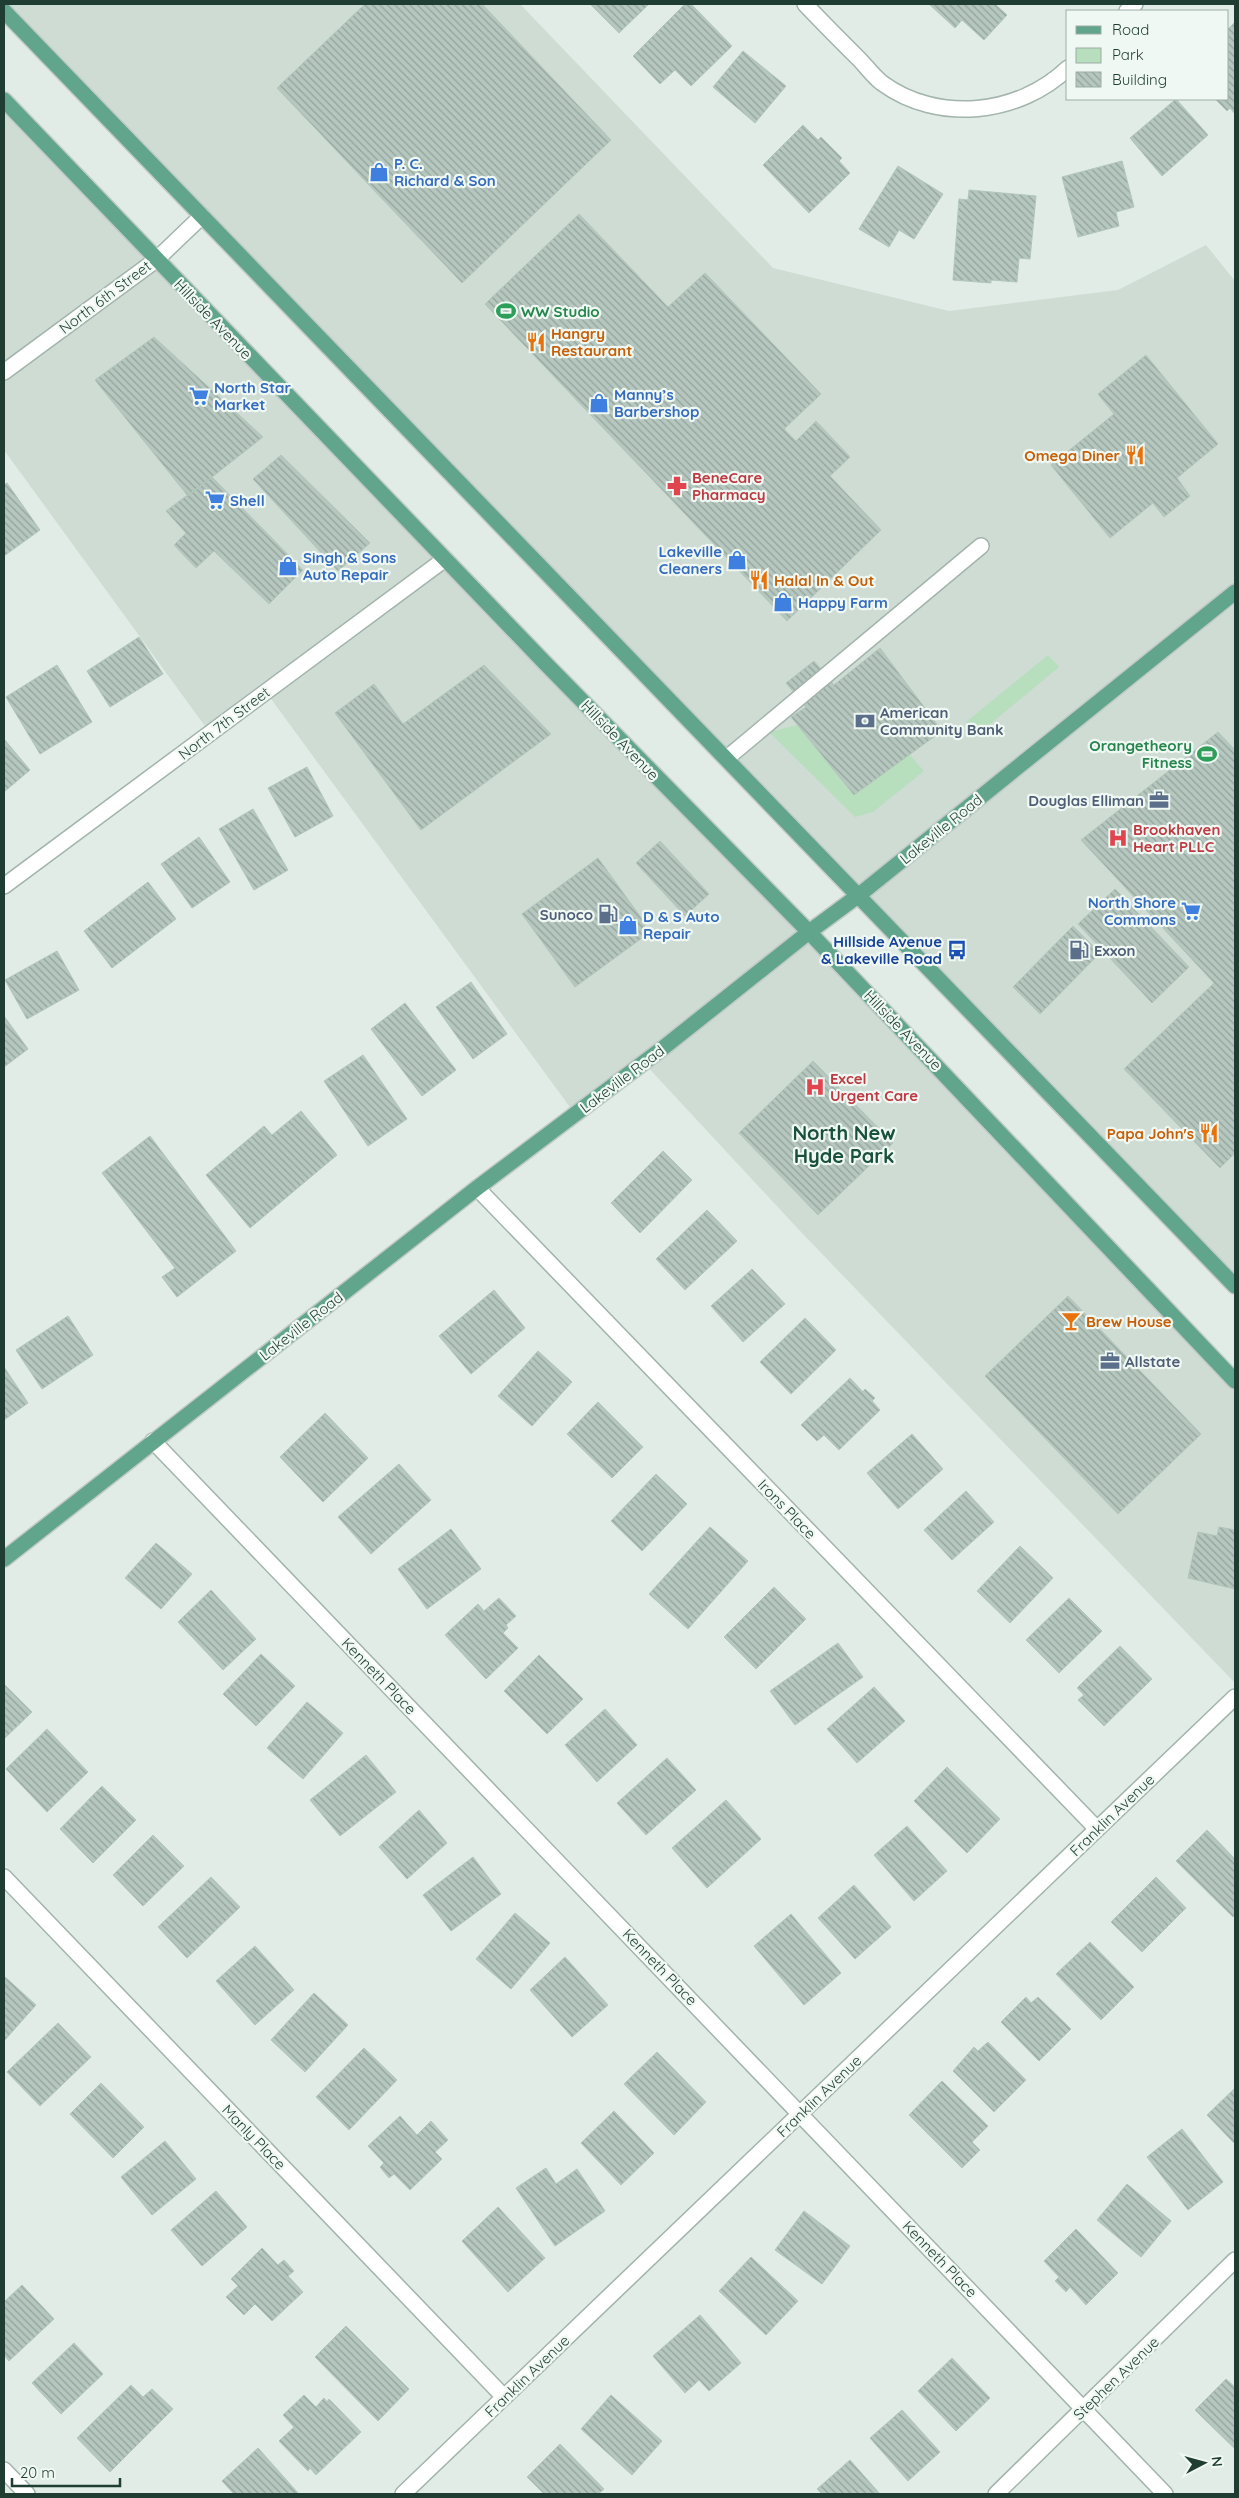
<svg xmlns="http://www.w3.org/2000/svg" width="1239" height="2498" viewBox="0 0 1239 2498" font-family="Quicksand,sans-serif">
<defs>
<pattern id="building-back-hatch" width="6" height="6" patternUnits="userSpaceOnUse" patternTransform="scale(1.25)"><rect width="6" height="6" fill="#b5c7be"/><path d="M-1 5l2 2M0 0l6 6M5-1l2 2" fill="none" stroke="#93a39b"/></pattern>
</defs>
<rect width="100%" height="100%" fill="#e0ece5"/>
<path fill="#cedcd4" d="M 4,4 L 520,4 L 773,268 L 949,311 L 1118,290 L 1206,245 L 1235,281 L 1235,1286 L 4,11 Z
M 4,100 L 1235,1381 L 1235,1683 L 801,1232 L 644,1063 L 575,1114 L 266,692 L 210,733 L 4,450 Z"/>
<path fill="#b7dfbd" d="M 1048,655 L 1059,667 L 977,735 L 966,722 Z
M 798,725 L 854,795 L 909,754 L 924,771 L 873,812 L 855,817 L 769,732 Z"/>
<path fill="url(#building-back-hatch)" stroke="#b2c6bb" d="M 365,4 L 482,4 L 611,140 L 462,283 L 277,88 Z
M 590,4 L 649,4 L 619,33 Z
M 685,4 L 691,4 L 732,46 L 691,86 L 675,70 L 660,84 L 633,56 Z
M 929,4 L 995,4 L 1007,15 L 984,40 L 962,20 L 955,28 Z
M 1235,22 L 1235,114 L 1230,108 L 1227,111 L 1215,99 L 1228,99 L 1228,29 Z
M 743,51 L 786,86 L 755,123 L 713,87 Z
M 1176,99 L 1208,135 L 1162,176 L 1130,138 Z
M 803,125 L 818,140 L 821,137 L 842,158 L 839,161 L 850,173 L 809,213 L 763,165 Z
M 1122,161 L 1134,207 L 1116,212 L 1119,226 L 1078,237 L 1062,177 Z
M 898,166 L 943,194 L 914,239 L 899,230 L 889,247 L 859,229 Z
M 969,190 L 1036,196 L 1030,259 L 1019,258 L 1017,282 L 991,280 L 991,283 L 953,280 L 959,199 L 968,200 Z
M 579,214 L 668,307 L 705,273 L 821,394 L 784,429 L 796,441 L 816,421 L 850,457 L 830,476 L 881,530 L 787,621 L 485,304 Z
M 154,337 L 263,437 L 188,496 L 95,380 Z
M 1146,355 L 1218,444 L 1177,478 L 1190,496 L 1164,517 L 1153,503 L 1110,538 L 1051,465 L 1114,414 L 1098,394 Z
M 281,455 L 370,543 L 338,571 L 253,479 Z
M 212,477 L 303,570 L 269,604 L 214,551 L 196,568 L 174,545 L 186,533 L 166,511 Z
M 7,483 L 40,530 L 4,556 L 4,485 Z
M 139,637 L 163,674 L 110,707 L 87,671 Z
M 880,648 L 942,731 L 854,795 L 791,717 L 806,707 L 786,683 L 814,661 L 834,685 Z
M 57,665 L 92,722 L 40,754 L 6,697 Z
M 484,665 L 551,734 L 421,830 L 335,713 L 374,684 L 403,724 Z
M 1218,732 L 1235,750 L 1235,1153 L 1220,1168 L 1124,1069 L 1214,983 L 1081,840 Z
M 4,739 L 30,770 L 4,792 Z
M 307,767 L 333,816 L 295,837 L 268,788 Z
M 253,809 L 288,870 L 254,890 L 219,829 Z
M 199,837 L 230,882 L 192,908 L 161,864 Z
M 660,841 L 709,894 L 685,916 L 636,863 Z
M 598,858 L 645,923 L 642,938 L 575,987 L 522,914 Z
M 148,882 L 176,919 L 112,968 L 84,931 Z
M 1115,889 L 1189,967 L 1152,1003 L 1078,924 Z
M 1073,926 L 1100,953 L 1040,1014 L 1013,987 Z
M 57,951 L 79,990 L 27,1019 L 5,980 Z
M 471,982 L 507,1034 L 473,1059 L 436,1007 Z
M 405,1003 L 456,1070 L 422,1096 L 371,1029 Z
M 4,1016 L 28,1049 L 4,1067 Z
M 363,1055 L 407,1119 L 368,1146 L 324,1081 Z
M 813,1061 L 893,1143 L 818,1215 L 739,1133 Z
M 301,1111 L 337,1155 L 250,1228 L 206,1175 L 264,1126 L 272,1135 Z
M 150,1136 L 236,1251 L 177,1297 L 162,1277 L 175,1268 L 102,1173 Z
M 663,1151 L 692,1180 L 640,1233 L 611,1203 Z
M 707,1210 L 737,1241 L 685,1290 L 656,1259 Z
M 752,1269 L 785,1304 L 743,1342 L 711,1306 Z
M 494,1290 L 525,1328 L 471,1374 L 439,1336 Z
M 1068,1296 L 1201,1434 L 1118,1514 L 985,1376 Z
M 68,1316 L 93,1355 L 42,1389 L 16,1350 Z
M 805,1318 L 836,1350 L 791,1394 L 760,1362 Z
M 538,1351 L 572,1382 L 532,1426 L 498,1396 Z
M 4,1367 L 28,1403 L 4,1420 Z
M 850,1378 L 863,1392 L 865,1389 L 875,1398 L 872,1401 L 880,1410 L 839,1450 L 824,1435 L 817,1441 L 801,1425 Z
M 598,1402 L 643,1447 L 612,1478 L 567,1434 Z
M 325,1413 L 368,1458 L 323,1502 L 280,1457 Z
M 912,1434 L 943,1469 L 898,1509 L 867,1473 Z
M 399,1464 L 431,1500 L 371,1554 L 338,1517 Z
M 656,1474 L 687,1504 L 642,1551 L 611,1521 Z
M 966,1491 L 994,1522 L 952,1560 L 924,1530 Z
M 710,1527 L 748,1561 L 688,1629 L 649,1594 Z
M 1219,1527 L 1235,1530 L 1235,1589 L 1188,1578 L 1198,1532 L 1217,1536 Z
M 451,1529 L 481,1569 L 427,1609 L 398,1569 Z
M 156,1543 L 192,1574 L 161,1609 L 125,1578 Z
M 1020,1546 L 1053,1578 L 1010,1623 L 977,1591 Z
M 774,1587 L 806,1619 L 756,1669 L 724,1637 Z
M 211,1590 L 256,1639 L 223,1670 L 178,1622 Z
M 499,1598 L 516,1616 L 506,1625 L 508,1628 L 503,1633 L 518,1648 L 486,1679 L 445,1635 L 478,1604 L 484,1611 Z
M 1069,1598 L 1102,1631 L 1059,1673 L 1026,1640 Z
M 838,1643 L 863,1677 L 795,1725 L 770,1691 Z
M 1120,1646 L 1152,1679 L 1104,1726 L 1078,1700 L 1084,1695 L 1077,1688 Z
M 261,1654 L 295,1686 L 256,1726 L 223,1694 Z
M 539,1655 L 583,1699 L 547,1734 L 504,1691 Z
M 4,1684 L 32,1712 L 4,1739 Z
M 874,1687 L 905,1721 L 857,1763 L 827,1729 Z
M 307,1702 L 343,1733 L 303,1779 L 267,1748 Z
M 605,1709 L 637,1745 L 597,1782 L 565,1745 Z
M 47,1729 L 88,1772 L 47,1812 L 6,1769 Z
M 366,1755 L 396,1792 L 340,1836 L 310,1800 Z
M 667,1758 L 696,1790 L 646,1835 L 617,1803 Z
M 947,1767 L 1000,1819 L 967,1853 L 914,1801 Z
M 102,1786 L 136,1820 L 93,1863 L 60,1829 Z
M 726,1800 L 761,1839 L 707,1888 L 672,1848 Z
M 419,1810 L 447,1843 L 407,1879 L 379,1847 Z
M 907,1826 L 947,1871 L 914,1901 L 874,1855 Z
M 1207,1830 L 1235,1859 L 1235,1915 L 1233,1917 L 1176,1861 Z
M 153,1835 L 184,1866 L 143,1906 L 113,1875 Z
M 473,1857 L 501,1894 L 451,1931 L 423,1895 Z
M 211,1877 L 240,1907 L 187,1958 L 158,1927 Z
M 1156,1877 L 1186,1908 L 1142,1952 L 1111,1922 Z
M 854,1885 L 891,1927 L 855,1959 L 818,1918 Z
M 515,1913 L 550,1943 L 511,1989 L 476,1959 Z
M 791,1914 L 841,1973 L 804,2005 L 754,1946 Z
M 1090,1942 L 1134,1987 L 1101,2020 L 1056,1974 Z
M 255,1946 L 294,1990 L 255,2025 L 216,1981 Z
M 565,1957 L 608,2005 L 572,2037 L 530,1990 Z
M 4,1976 L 36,2005 L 4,2041 Z
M 314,1993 L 348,2025 L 305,2072 L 271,2040 Z
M 1026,1997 L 1031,2003 L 1038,1997 L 1071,2029 L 1039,2061 L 1001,2022 Z
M 58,2023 L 91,2057 L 40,2106 L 7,2072 Z
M 988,2042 L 1026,2080 L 994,2112 L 953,2071 L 974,2047 L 978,2051 Z
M 364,2048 L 397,2080 L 349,2130 L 316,2097 Z
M 657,2052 L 706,2102 L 674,2135 L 624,2084 Z
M 942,2081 L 988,2126 L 972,2142 L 980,2150 L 962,2168 L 909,2115 Z
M 101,2083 L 144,2127 L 113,2158 L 70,2114 Z
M 1235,2088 L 1235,2144 L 1207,2115 Z
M 614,2111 L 654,2153 L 621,2185 L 581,2143 Z
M 400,2116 L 417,2135 L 431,2121 L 448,2140 L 435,2152 L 442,2159 L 410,2190 L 394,2174 L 389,2178 L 380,2167 L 384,2163 L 368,2146 Z
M 1182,2129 L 1223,2182 L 1188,2210 L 1147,2157 Z
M 165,2141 L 196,2179 L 152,2215 L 121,2177 Z
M 546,2168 L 556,2184 L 577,2169 L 605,2211 L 555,2246 L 516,2188 Z
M 1127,2184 L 1171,2221 L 1141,2257 L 1097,2220 Z
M 216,2191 L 247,2227 L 202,2266 L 171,2230 Z
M 498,2207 L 545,2258 L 508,2292 L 462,2241 Z
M 804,2211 L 850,2246 L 822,2284 L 775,2250 Z
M 1076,2229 L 1118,2273 L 1086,2305 L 1070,2287 L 1066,2292 L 1055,2281 L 1059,2277 L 1044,2261 Z
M 262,2248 L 278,2265 L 284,2260 L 294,2271 L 288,2276 L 303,2292 L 272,2321 L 255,2304 L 244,2315 L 226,2297 L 238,2286 L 231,2279 Z
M 751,2257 L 798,2301 L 766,2335 L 719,2291 Z
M 22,2285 L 54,2319 L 9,2361 L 4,2355 L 4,2302 Z
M 700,2315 L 741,2363 L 709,2391 L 699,2380 L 685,2393 L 653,2356 Z
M 346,2326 L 409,2389 L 378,2421 L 315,2357 Z
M 74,2343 L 103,2374 L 61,2414 L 32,2383 Z
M 952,2358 L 990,2398 L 956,2431 L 918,2391 Z
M 1226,2379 L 1235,2387 L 1235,2449 L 1195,2410 Z
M 131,2385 L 143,2397 L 152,2389 L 173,2409 L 110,2472 L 77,2438 Z
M 304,2395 L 316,2407 L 324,2398 L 327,2402 L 329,2399 L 361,2432 L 316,2475 L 310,2468 L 308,2471 L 279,2441 L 294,2427 L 283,2415 Z
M 611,2395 L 662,2441 L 632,2475 L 581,2429 Z
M 902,2410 L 940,2452 L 908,2481 L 870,2438 Z
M 560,2444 L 604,2489 L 598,2494 L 544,2494 L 527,2477 Z
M 258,2448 L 298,2493 L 296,2494 L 234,2494 L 222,2481 Z
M 850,2460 L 880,2494 L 822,2494 L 817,2489 Z"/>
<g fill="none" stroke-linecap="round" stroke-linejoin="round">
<defs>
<path id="minor" d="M 805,4 C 822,22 840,40 858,58 C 866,66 873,76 882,83 C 938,124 1019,115 1068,68
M 1127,11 L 1135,4
M 4,372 L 156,260 L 202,216
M 727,758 L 981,546
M 4,886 L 445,559
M 477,1188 L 1097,1829
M 153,1441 L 1165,2494
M 4,1877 L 504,2397
M 4,2470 L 27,2494
M 403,2494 L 1235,1697
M 996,2494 L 1235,2260"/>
<path id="major" d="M 4,11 L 1235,1286
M 4,100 L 545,663 L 809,932 L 1235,1381
M 4,1559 L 477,1188 L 663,1048 L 809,932 L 859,895 L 1235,592"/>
</defs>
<use href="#minor" stroke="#a2b4ac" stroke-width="18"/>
<use href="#major" stroke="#c0c9c6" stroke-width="18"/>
<use href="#minor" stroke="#fff" stroke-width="15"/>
<use href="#major" stroke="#61a58c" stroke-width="15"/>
</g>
<defs>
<symbol id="shop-bare" viewBox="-9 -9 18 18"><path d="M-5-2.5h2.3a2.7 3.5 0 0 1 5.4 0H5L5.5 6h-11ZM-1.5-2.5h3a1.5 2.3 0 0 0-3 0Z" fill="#3f7fe0" stroke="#f0f8f3" stroke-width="2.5" paint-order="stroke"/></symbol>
<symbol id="stadium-bare" viewBox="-9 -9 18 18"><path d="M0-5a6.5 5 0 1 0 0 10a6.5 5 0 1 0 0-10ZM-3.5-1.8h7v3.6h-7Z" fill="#2e9e5b" stroke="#f0f8f3" stroke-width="2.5" paint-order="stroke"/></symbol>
<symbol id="restaurant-bare" viewBox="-9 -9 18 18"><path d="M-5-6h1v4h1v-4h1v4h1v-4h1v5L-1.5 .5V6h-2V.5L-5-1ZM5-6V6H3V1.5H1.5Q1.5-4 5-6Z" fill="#e8710a" stroke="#f0f8f3" stroke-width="2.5" paint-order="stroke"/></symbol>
<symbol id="supermarket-bare" viewBox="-9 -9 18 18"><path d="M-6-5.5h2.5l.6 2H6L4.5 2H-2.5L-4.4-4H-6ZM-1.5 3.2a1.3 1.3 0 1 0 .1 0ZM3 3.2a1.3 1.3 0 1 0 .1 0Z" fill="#3f7fe0" stroke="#f0f8f3" stroke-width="2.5" paint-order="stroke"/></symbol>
<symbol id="pharmacy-bare" viewBox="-9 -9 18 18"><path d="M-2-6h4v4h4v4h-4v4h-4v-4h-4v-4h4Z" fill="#e0444e" stroke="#f0f8f3" stroke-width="2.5" paint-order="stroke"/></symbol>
<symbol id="bank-bare" viewBox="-9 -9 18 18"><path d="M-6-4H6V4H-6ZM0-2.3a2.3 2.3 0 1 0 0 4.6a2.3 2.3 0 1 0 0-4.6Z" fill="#5c6f8a" stroke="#f0f8f3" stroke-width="2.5" paint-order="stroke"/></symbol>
<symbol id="office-bare" viewBox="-9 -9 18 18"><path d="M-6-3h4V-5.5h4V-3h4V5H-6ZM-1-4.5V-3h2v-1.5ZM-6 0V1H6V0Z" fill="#5c6f8a" stroke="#f0f8f3" stroke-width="2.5" paint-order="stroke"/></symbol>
<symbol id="hospital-bare" viewBox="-9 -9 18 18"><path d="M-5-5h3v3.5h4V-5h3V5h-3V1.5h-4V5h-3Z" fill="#e0444e" stroke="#f0f8f3" stroke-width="2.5" paint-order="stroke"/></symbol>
<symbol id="fuel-bare" viewBox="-9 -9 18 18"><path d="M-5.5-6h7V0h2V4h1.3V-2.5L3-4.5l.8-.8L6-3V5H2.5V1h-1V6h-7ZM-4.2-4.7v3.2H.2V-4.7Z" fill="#5c6f8a" stroke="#f0f8f3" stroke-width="2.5" paint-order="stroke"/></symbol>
<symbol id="bus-bare" viewBox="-9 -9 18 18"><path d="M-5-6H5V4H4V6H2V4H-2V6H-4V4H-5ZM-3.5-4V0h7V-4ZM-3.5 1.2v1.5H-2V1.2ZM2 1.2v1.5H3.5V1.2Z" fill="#1a4fb4" stroke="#f0f8f3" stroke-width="2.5" paint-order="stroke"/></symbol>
<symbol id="bar-bare" viewBox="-9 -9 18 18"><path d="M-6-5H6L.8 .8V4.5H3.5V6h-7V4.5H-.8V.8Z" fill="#e8710a" stroke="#f0f8f3" stroke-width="2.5" paint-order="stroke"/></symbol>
</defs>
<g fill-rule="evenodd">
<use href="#shop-bare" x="365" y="158" width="28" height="28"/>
<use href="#stadium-bare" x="492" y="297" width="28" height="28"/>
<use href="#restaurant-bare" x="522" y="328" width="28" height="28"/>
<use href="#supermarket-bare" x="185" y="382" width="28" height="28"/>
<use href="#shop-bare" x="585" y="389" width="28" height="28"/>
<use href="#restaurant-bare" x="1121" y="441" width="28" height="28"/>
<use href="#pharmacy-bare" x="663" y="472" width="28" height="28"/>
<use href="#supermarket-bare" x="201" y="486" width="28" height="28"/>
<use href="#shop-bare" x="723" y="546" width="28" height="28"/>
<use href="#shop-bare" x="274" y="552" width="28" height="28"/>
<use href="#restaurant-bare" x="745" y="566" width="28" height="28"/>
<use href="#shop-bare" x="769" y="588" width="28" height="28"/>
<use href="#bank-bare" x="851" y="707" width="28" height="28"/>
<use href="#stadium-bare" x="1193" y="740" width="28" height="28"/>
<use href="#office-bare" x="1145" y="786" width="28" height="28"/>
<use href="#hospital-bare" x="1104" y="824" width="28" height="28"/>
<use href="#supermarket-bare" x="1177" y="897" width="28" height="28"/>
<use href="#fuel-bare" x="594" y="900" width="28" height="28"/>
<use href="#shop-bare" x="614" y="911" width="28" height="28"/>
<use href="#bus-bare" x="943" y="936" width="28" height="28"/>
<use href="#fuel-bare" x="1065" y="936" width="28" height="28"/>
<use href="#hospital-bare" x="801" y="1073" width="28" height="28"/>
<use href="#restaurant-bare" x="1195" y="1119" width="28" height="28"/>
<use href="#bar-bare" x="1057" y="1307" width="28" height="28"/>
<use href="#office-bare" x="1096" y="1347" width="28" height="28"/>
</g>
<g text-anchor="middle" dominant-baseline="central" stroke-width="4.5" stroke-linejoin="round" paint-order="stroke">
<g font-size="15" font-weight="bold" fill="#366cbe" stroke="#f0f8f3" text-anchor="start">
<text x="394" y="163">P. C.<tspan x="394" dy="17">Richard &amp; Son</tspan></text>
<text x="214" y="387">North Star<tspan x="214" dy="17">Market</tspan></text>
<text x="614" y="394">Manny’s<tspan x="614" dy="17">Barbershop</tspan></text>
<text x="230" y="500">Shell</text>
<text x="722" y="551" text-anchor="end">Lakeville<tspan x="722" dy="17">Cleaners</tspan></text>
<text x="303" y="557">Singh &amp; Sons<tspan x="303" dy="17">Auto Repair</tspan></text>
<text x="798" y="602">Happy Farm</text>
<text x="1176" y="902" text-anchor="end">North Shore<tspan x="1176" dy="17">Commons</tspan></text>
<text x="643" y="916">D &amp; S Auto<tspan x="643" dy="17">Repair</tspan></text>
</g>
<g font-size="15" fill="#1f3d32" stroke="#f0f8f3">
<text transform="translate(105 297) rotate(-37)">North 6th Street</text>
<text transform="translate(213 319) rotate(46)">Hillside Avenue</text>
<text transform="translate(224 723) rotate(-37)">North 7th Street</text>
<text transform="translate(620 740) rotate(46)">Hillside Avenue</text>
<text transform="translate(941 829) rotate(-39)">Lakeville Road</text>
<text transform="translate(903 1030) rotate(46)">Hillside Avenue</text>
<text transform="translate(622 1079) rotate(-37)">Lakeville Road</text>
<text transform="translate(301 1326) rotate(-38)">Lakeville Road</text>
<text transform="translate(787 1509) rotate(46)">Irons Place</text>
<text transform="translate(379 1676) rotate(46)">Kenneth Place</text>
<text transform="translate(1112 1815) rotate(-44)">Franklin Avenue</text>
<text transform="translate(660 1967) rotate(46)">Kenneth Place</text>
<text transform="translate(819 2096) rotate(-44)">Franklin Avenue</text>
<text transform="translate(254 2137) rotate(46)">Manly Place</text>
<text transform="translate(940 2259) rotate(46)">Kenneth Place</text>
<text transform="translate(527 2376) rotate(-44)">Franklin Avenue</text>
<text transform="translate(1116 2378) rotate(-44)">Stephen Avenue</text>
</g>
<g font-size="15" font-weight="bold" fill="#27864d" stroke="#f0f8f3" text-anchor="start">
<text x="521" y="311">WW Studio</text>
<text x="1192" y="745" text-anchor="end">Orangetheory<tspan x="1192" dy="17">Fitness</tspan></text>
</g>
<g font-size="15" font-weight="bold" fill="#c56008" stroke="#f0f8f3" text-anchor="start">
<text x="551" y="333">Hangry<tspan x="551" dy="17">Restaurant</tspan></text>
<text x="1120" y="455" text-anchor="end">Omega Diner</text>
<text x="774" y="580">Halal In &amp; Out</text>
<text x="1194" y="1133" text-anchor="end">Papa John's</text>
<text x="1086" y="1321">Brew House</text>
</g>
<g font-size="15" font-weight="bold" fill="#be3a42" stroke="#f0f8f3" text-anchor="start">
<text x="692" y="477">BeneCare<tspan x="692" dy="17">Pharmacy</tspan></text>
<text x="1133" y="829">Brookhaven<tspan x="1133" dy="17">Heart PLLC</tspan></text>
<text x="830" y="1078">Excel<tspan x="830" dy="17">Urgent Care</tspan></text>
</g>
<g font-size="15" font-weight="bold" fill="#4e5e75" stroke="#f0f8f3" text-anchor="start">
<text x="880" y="712">American<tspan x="880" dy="17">Community Bank</tspan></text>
<text x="1144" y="800" text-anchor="end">Douglas Elliman</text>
<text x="593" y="914" text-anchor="end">Sunoco</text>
<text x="1094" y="950">Exxon</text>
<text x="1125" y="1361">Allstate</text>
</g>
<g font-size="15" font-weight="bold" fill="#164399" stroke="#f0f8f3" text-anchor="end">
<text x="942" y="941">Hillside Avenue<tspan x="942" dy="17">&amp; Lakeville Road</tspan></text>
</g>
<g font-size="20" font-weight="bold" fill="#1a513e" stroke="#f0f8f3">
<text x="844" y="1132">North New<tspan x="844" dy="23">Hyde Park</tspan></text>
</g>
</g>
<rect width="1239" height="2498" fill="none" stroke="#1f3d32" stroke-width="10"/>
<rect x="1066" y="10" width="162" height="90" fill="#f0f8f3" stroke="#9cada6"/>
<rect x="1076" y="26" width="25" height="8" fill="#61a58c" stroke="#9cada6"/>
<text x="1112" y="35" font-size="15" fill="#1f3d32">Road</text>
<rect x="1076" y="48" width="25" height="15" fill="#b7dfbd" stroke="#9cada6"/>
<text x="1112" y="60" font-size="15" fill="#1f3d32">Park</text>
<rect x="1076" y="72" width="25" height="15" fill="url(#building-back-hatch)" stroke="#9cada6"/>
<text x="1112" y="85" font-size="15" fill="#1f3d32">Building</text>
<g transform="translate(1204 2463) rotate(84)" stroke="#f0f8f3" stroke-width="4" paint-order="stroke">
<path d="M0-4L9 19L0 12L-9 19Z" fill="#1f3d32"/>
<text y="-8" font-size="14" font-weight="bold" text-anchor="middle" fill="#1f3d32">N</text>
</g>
<path d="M12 2478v8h108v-8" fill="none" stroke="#1f3d32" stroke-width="2.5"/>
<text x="20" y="2478" font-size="15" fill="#1f3d32" stroke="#f0f8f3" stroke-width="4" paint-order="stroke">20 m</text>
</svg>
